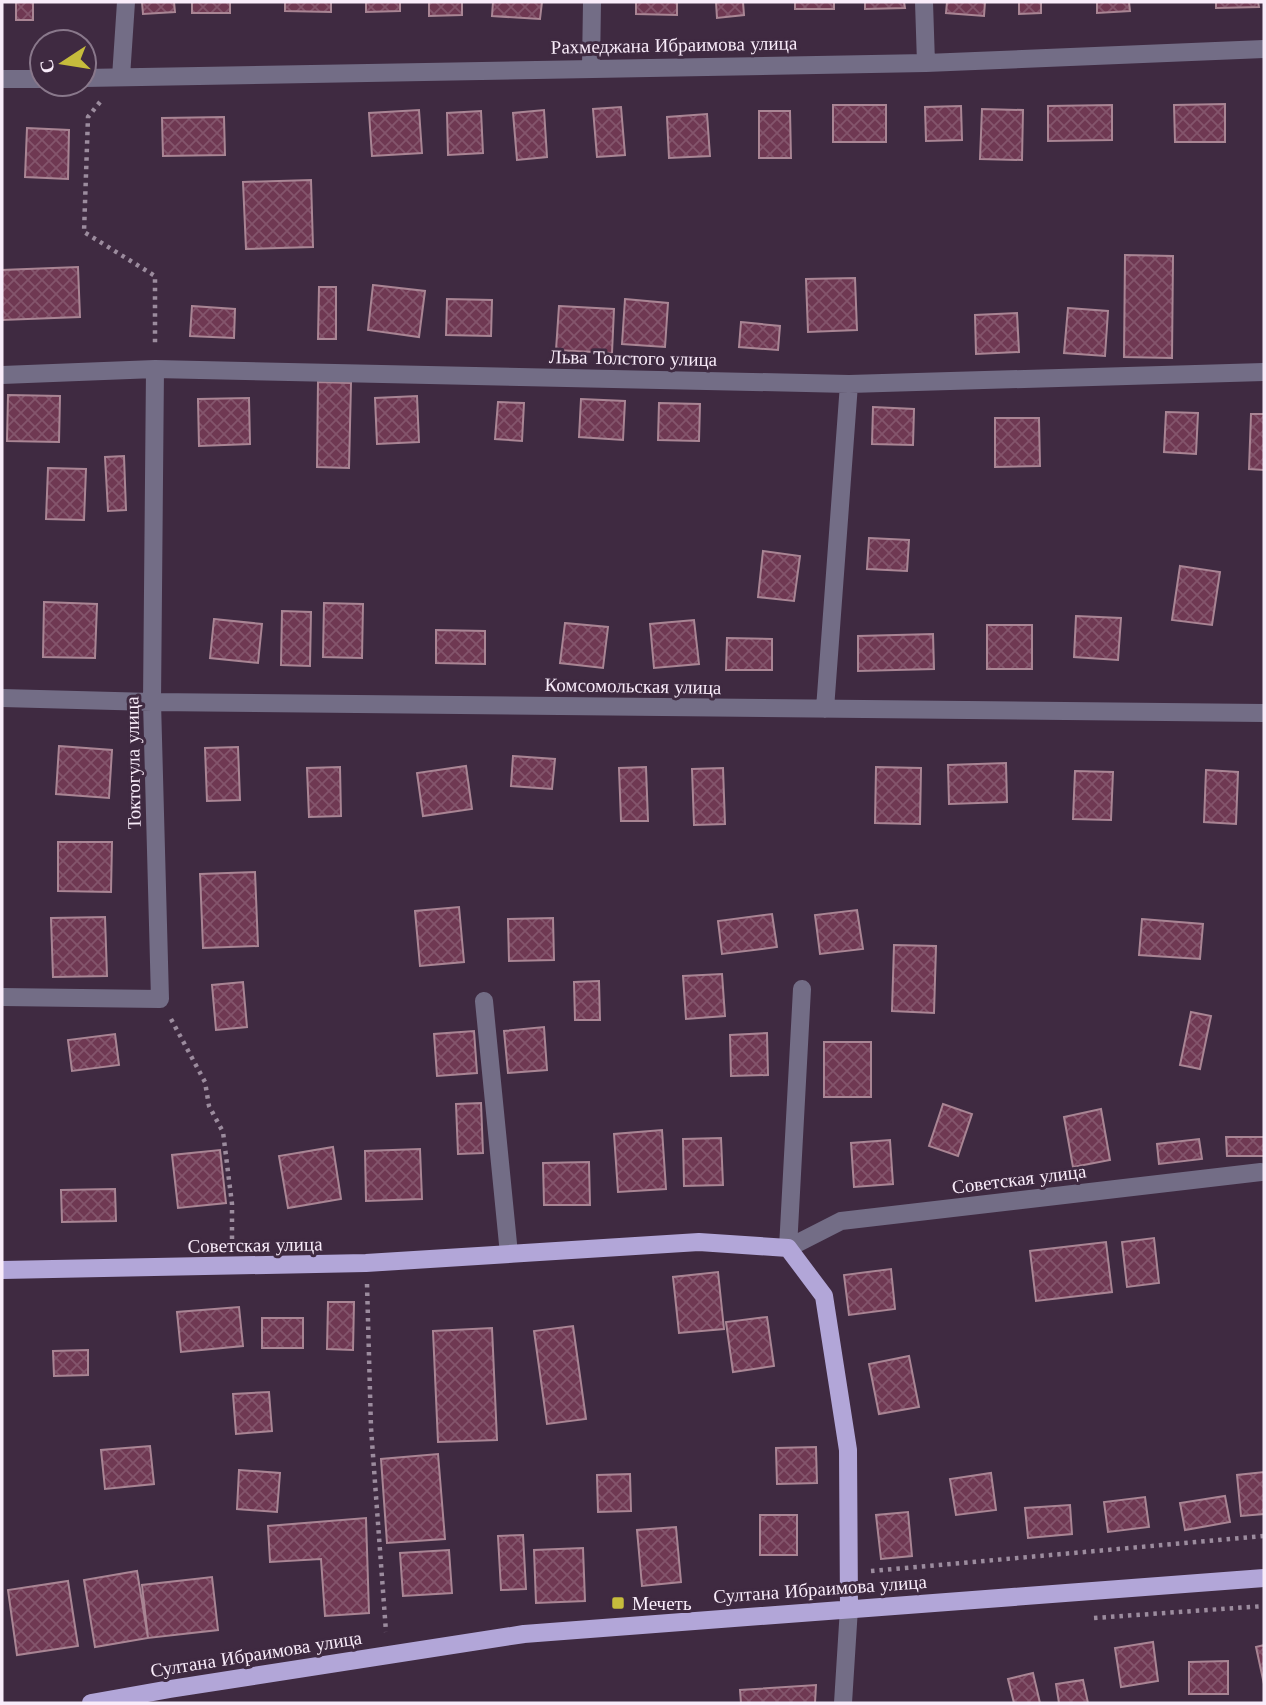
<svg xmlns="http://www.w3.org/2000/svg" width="1266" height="1705" viewBox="0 0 1266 1705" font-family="'Libre Baskerville',serif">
<defs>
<pattern id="building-cross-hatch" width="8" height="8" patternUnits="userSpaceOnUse" patternTransform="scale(1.75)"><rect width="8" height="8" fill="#6f3852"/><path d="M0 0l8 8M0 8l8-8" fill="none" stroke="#84556c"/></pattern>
</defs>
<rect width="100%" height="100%" fill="#3f2a41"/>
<path fill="url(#building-cross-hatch)" stroke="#a98594" stroke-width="2" d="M 16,2 L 33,2 L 33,20 L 16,20 Z
M 142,2 L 174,2 L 175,12 L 143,14 Z
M 192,2 L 230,2 L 230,13 L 192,13 Z
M 285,2 L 331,2 L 331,12 L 285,11 Z
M 366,2 L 400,2 L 400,11 L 366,12 Z
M 429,2 L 462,2 L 462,15 L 429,16 Z
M 493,2 L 542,2 L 540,19 L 492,16 Z
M 636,2 L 677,2 L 677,15 L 636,14 Z
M 716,2 L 743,2 L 744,15 L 717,18 Z
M 795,2 L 834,2 L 834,9 L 795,9 Z
M 865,2 L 904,2 L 905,8 L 865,9 Z
M 947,2 L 985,2 L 984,16 L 946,13 Z
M 1019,2 L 1041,2 L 1041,13 L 1019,14 Z
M 1097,2 L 1129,2 L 1130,11 L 1097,13 Z
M 1216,2 L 1258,2 L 1259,7 L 1216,8 Z
M 1225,104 L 1225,142 L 1175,142 L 1174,105 Z
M 833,105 L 886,105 L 886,142 L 833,142 Z
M 1112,105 L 1112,140 L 1048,141 L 1048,106 Z
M 961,106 L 962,140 L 926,141 L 925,107 Z
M 621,107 L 625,155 L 597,157 L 593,109 Z
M 982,109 L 1023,110 L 1022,160 L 980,159 Z
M 419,110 L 422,153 L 372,156 L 369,113 Z
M 544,110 L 547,157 L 517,160 L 513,113 Z
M 481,111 L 483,153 L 448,155 L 447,113 Z
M 759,111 L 790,111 L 791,158 L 759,158 Z
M 707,114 L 710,156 L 669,158 L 667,117 Z
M 224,117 L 225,155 L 163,156 L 162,118 Z
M 27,128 L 69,130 L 68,179 L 25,177 Z
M 311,180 L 313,247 L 246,249 L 243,182 Z
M 1125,255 L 1173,256 L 1172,358 L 1124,357 Z
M 78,267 L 80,317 L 2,320 L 2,270 Z
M 855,278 L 857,330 L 808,332 L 806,279 Z
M 373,285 L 425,291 L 419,337 L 368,330 Z
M 319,287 L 336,287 L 336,339 L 318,339 Z
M 447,299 L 492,300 L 491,336 L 446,335 Z
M 625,299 L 668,303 L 665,347 L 622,344 Z
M 192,306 L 235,309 L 234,338 L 190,336 Z
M 559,306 L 614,309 L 612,353 L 556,350 Z
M 1068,308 L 1108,311 L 1105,356 L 1064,353 Z
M 1017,313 L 1019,352 L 976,354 L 975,315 Z
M 741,322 L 780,326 L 778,350 L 739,347 Z
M 318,382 L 351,383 L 349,468 L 317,467 Z
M 8,395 L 60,396 L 59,442 L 7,441 Z
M 417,396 L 419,442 L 377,444 L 375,398 Z
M 249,398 L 250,444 L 199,446 L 198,399 Z
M 581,399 L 625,401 L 623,440 L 579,437 Z
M 498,402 L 524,403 L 522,441 L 495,439 Z
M 659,403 L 700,404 L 699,441 L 658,440 Z
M 873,407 L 914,409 L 913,445 L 872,444 Z
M 1166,412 L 1198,413 L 1196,454 L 1164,452 Z
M 1251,414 L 1264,414 L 1264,470 L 1249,469 Z
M 995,418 L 1039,418 L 1040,466 L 995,467 Z
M 124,456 L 126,510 L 108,511 L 105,457 Z
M 48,468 L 86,469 L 84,520 L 46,519 Z
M 869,538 L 909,540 L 907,571 L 867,569 Z
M 763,551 L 800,556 L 794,601 L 758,597 Z
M 1180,566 L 1220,572 L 1212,625 L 1172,620 Z
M 44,602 L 97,604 L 95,658 L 43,657 Z
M 324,603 L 363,604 L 362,658 L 323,657 Z
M 282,611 L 311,612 L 310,666 L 281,665 Z
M 1076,616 L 1121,618 L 1118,660 L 1074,657 Z
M 214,619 L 262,624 L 258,663 L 210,658 Z
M 694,620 L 699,664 L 654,668 L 650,624 Z
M 565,623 L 608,627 L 603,668 L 560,663 Z
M 987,625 L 1032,625 L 1032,669 L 987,669 Z
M 436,630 L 485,631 L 485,664 L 436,663 Z
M 933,634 L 934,669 L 858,671 L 858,636 Z
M 727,638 L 772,639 L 772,670 L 726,670 Z
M 59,746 L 112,750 L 109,798 L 56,794 Z
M 238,747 L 240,800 L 207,801 L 205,748 Z
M 513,756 L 555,759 L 552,789 L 511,786 Z
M 1006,763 L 1007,802 L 949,804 L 948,765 Z
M 466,766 L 472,809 L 423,816 L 417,773 Z
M 340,767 L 341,816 L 309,817 L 307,768 Z
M 646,767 L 648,821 L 621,821 L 619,768 Z
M 876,767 L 921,768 L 920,824 L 875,823 Z
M 723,768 L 725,824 L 694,825 L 692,769 Z
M 1206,770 L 1238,772 L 1236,824 L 1204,822 Z
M 1075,771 L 1113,772 L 1111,820 L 1073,819 Z
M 58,842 L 112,842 L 111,892 L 58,891 Z
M 255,872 L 258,946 L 203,948 L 200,874 Z
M 459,907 L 464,962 L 420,966 L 415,911 Z
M 857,910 L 863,949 L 820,954 L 815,915 Z
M 772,914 L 777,947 L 722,954 L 718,921 Z
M 105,917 L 107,976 L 53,977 L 51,918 Z
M 553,918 L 554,960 L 509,961 L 508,919 Z
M 1142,919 L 1203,924 L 1200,959 L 1139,955 Z
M 894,945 L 936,946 L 934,1013 L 892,1011 Z
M 722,974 L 725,1016 L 686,1019 L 683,976 Z
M 599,981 L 600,1020 L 575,1020 L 574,982 Z
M 243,982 L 247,1027 L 216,1030 L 212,985 Z
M 1191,1012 L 1211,1016 L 1200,1069 L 1180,1065 Z
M 544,1027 L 547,1070 L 508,1073 L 504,1031 Z
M 474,1031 L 477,1073 L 437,1076 L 434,1034 Z
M 767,1033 L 768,1075 L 731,1076 L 730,1035 Z
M 115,1034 L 119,1065 L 72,1071 L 68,1040 Z
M 824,1042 L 871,1042 L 871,1097 L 824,1097 Z
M 481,1103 L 483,1153 L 458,1154 L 456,1104 Z
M 943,1104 L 972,1114 L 958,1156 L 929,1146 Z
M 1101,1109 L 1110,1160 L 1073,1167 L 1064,1117 Z
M 662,1130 L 666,1189 L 618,1192 L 614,1134 Z
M 1226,1137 L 1264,1137 L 1264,1156 L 1227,1156 Z
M 721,1138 L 723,1185 L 684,1186 L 683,1139 Z
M 1199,1139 L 1202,1159 L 1159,1164 L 1157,1144 Z
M 890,1140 L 893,1184 L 854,1187 L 851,1143 Z
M 333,1147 L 341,1199 L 288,1208 L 279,1156 Z
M 420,1149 L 422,1199 L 366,1201 L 365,1151 Z
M 220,1150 L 226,1203 L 178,1208 L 172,1155 Z
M 589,1162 L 590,1205 L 544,1205 L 543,1163 Z
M 115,1189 L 116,1221 L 62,1222 L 61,1190 Z
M 1154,1238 L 1159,1283 L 1127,1287 L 1122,1242 Z
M 1106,1242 L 1112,1292 L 1036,1301 L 1030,1251 Z
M 891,1269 L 895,1309 L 849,1315 L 844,1275 Z
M 718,1272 L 724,1329 L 679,1333 L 673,1277 Z
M 328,1302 L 354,1302 L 353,1350 L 327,1349 Z
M 239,1307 L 243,1346 L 181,1352 L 177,1312 Z
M 767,1317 L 774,1366 L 733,1372 L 726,1322 Z
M 262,1318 L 303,1318 L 303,1348 L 262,1348 Z
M 573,1326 L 586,1419 L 547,1424 L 534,1331 Z
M 492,1328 L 497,1440 L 438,1442 L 433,1331 Z
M 88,1350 L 88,1375 L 54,1376 L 53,1351 Z
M 909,1356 L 919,1407 L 879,1414 L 869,1364 Z
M 269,1392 L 272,1431 L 236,1434 L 233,1394 Z
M 150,1446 L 154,1484 L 105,1489 L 101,1450 Z
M 816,1447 L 817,1483 L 777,1484 L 776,1448 Z
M 438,1454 L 445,1539 L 387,1543 L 381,1459 Z
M 239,1470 L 280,1473 L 277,1512 L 237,1509 Z
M 1264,1472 L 1264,1514 L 1241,1516 L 1237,1475 Z
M 991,1473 L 996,1510 L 956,1515 L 950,1479 Z
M 630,1474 L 631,1511 L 598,1512 L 597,1475 Z
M 1225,1496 L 1230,1522 L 1185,1530 L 1180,1503 Z
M 1145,1497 L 1149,1527 L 1108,1532 L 1104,1502 Z
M 1070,1505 L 1072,1534 L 1028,1538 L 1025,1508 Z
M 908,1512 L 912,1556 L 881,1559 L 876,1515 Z
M 760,1515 L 797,1515 L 797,1555 L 760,1555 Z
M 366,1518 L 369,1613 L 325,1616 L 321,1559 L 270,1562 L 268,1526 Z
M 676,1527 L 681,1582 L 642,1586 L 637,1530 Z
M 523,1535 L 526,1589 L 501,1590 L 498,1536 Z
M 583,1548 L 585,1601 L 536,1603 L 534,1550 Z
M 449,1550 L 452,1593 L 403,1596 L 400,1553 Z
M 137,1571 L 148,1638 L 95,1647 L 84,1580 Z
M 212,1577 L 218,1630 L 148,1638 L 142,1585 Z
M 68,1581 L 78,1646 L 17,1655 L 8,1590 Z
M 1153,1642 L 1158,1681 L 1121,1687 L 1115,1648 Z
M 1264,1645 L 1264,1684 L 1256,1647 Z
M 1228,1661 L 1228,1694 L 1189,1694 L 1189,1662 Z
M 1033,1673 L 1040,1703 L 1014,1703 L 1008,1679 Z
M 1083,1680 L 1088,1703 L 1059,1703 L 1056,1684 Z
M 816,1685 L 815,1703 L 741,1703 L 740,1690 Z"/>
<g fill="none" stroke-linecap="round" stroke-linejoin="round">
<path stroke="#9c8c9e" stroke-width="4.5" stroke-dasharray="3.5 5" stroke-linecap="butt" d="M 100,102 L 88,117 L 84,232 L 155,276 L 155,347
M 171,1019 L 205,1082 L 209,1106 L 223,1132 L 232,1204 L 232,1242
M 367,1284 L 371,1428 L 386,1632
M 871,1571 L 1264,1536
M 1094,1618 L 1264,1606"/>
<path stroke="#736d86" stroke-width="18" d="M 924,2 L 926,63
M 591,67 L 592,2
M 121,77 L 126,2
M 84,78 L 926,63 L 1264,49
M 2,79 L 42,79
M 2,375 L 155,369 L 849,384 L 1264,372
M 2,698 L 152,702 L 1264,713
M 825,709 L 849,384
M 802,989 L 788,1248 L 841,1221 L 1261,1172
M 2,997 L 160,999 L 152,702 L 155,369
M 484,1001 L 509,1254
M 843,1703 L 849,1608"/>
<path stroke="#b2a6d8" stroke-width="18" d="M 2,1270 L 366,1263 L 699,1242 L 788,1248 L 824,1296 L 848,1450 L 849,1608
M 91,1703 L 170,1689 L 524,1634 L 1264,1578"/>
</g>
<rect fill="#c6bc3c" stroke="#3f2a41" stroke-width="2.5" x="611" y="1596" width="14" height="14" rx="3.5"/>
<g text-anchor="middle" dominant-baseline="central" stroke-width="6" stroke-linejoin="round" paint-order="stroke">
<g font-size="19" fill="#f9ecfa" stroke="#3f2a41">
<text transform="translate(674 45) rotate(-1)">Рахмеджана Ибраимова улица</text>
<text transform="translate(633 358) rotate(1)">Льва Толстого улица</text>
<text transform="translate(633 686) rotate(1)">Комсомольская улица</text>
<text transform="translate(133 763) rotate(-91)">Токтогула улица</text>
<text transform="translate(1019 1179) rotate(-7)">Советская улица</text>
<text transform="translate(255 1245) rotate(-1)">Советская улица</text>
<text transform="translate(820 1589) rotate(-4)">Султана Ибраимова улица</text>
<text transform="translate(256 1654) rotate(-9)">Султана Ибраимова улица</text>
</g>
<g font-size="19" fill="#f9ecfa" stroke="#3f2a41" text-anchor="start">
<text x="632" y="1603">Мечеть</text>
</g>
</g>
<rect width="1266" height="1705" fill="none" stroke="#f9ecfa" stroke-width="7"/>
<g transform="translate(63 63) rotate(258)"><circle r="33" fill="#3f2a41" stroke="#89788b" stroke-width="2"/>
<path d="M0-5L12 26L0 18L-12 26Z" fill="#c6bc3c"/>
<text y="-10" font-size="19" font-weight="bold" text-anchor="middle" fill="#f9ecfa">С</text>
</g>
</svg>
